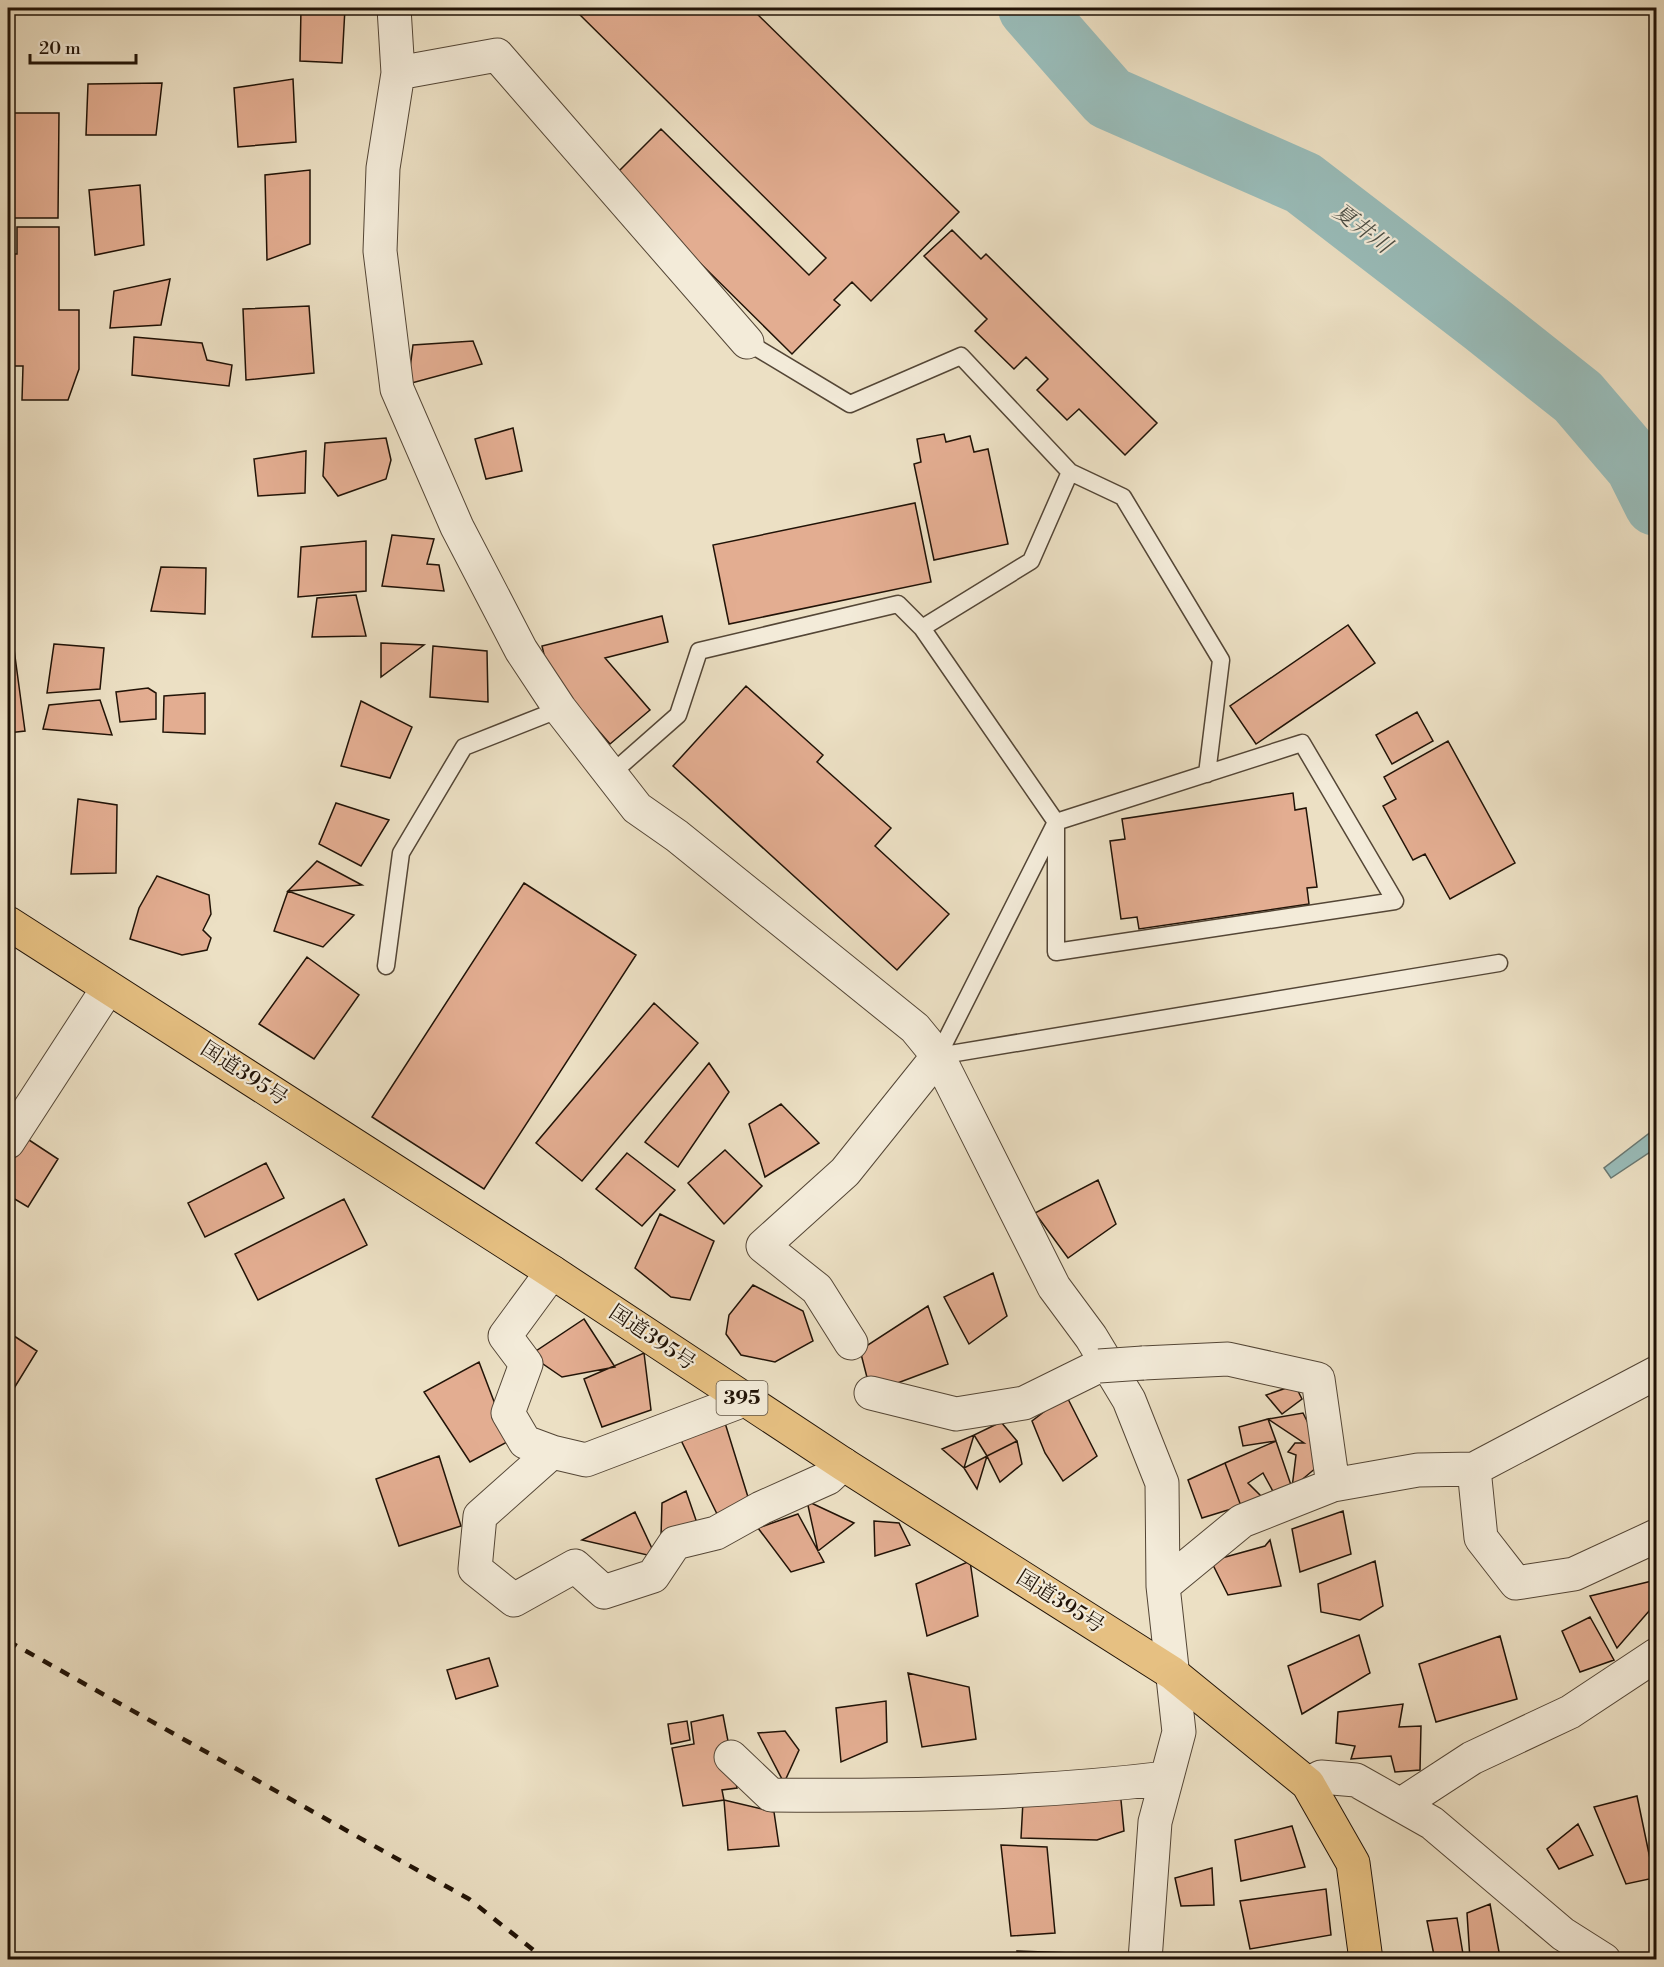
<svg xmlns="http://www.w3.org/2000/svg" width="1664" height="1967" viewBox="0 0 1664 1967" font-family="'Libre Bodoni','Noto Serif JP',serif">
<rect width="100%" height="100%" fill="#ece0c4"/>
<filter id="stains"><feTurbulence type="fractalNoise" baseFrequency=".00333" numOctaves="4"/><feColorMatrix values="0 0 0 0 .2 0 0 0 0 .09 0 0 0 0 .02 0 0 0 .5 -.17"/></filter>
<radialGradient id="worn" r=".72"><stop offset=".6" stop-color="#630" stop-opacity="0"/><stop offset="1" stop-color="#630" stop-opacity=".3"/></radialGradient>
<path fill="#99bcb9" stroke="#697872" stroke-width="1.5" d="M 1656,1128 L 1656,1148 L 1611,1178 L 1604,1168 Z"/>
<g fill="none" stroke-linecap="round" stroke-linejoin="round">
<path stroke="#99bcb9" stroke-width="64" d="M 1030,8 L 1109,98 L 1303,183 L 1485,323 L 1578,397 L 1637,466 L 1656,504"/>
</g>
<path fill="#e3ad91" stroke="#211307" stroke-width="1.5" d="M 301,8 L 345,8 L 342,63 L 300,61 Z
M 573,8 L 751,8 L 959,212 L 871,301 L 852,282 L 834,300 L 840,305 L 792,354 L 613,177 L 661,129 L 809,275 L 826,258 Z
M 293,79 L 296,142 L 238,147 L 234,88 Z
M 162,83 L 156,135 L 86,135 L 88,84 Z
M 8,113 L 59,113 L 58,218 L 8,218 Z
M 310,170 L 310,244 L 267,260 L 265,175 Z
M 140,185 L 144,245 L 95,255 L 89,190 Z
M 17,227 L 59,227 L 59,310 L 79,310 L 79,369 L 68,400 L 22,400 L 23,366 L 8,366 L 8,254 L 17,254 Z
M 952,230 L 981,259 L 986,254 L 1157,423 L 1125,455 L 1079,409 L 1067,420 L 1037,390 L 1048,379 L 1026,357 L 1014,369 L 975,331 L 987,319 L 924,256 Z
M 170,279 L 161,325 L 110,328 L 114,291 Z
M 309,306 L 314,373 L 246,380 L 243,309 Z
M 134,337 L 202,343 L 207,360 L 232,365 L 229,386 L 132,375 Z
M 473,341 L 482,364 L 408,384 L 413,345 Z
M 513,428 L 522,471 L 486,479 L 475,439 Z
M 944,434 L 946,442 L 970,436 L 974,452 L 988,449 L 1008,544 L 934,560 L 914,464 L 921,462 L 917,439 Z
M 386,438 L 391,460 L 386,479 L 338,496 L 323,476 L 325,443 Z
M 306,451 L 305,493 L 258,496 L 254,459 Z
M 915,503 L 931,582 L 729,624 L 713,545 Z
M 392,535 L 434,539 L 427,564 L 439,565 L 444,591 L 382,586 Z
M 366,541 L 366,591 L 298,597 L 301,547 Z
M 161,567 L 206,568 L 205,614 L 151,611 Z
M 356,595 L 366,636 L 312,637 L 317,598 Z
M 662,616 L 668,642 L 605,658 L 650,710 L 610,744 L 548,672 L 542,646 Z
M 1348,625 L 1375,663 L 1256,744 L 1230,706 Z
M 381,643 L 424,645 L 381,677 Z
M 54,644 L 104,648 L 100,689 L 47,693 Z
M 433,646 L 487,651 L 488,702 L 430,697 Z
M 14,649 L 25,731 L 8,733 L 8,650 Z
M 746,686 L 823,755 L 817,762 L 891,828 L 875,846 L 949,914 L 897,970 L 673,766 Z
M 148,688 L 156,693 L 156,719 L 120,722 L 116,692 Z
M 205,693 L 205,734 L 163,732 L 164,696 Z
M 100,700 L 112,735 L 43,729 L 49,705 Z
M 361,701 L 412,727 L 390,778 L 341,766 Z
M 1417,712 L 1433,741 L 1392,764 L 1376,735 Z
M 1448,741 L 1515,863 L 1450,899 L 1425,854 L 1413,860 L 1383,806 L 1396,799 L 1384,777 Z
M 1293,793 L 1295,810 L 1306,808 L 1317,887 L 1307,888 L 1309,904 L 1139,929 L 1137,917 L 1121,919 L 1110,841 L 1125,839 L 1122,819 Z
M 78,799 L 117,805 L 116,873 L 71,874 Z
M 336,803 L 389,820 L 361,866 L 319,844 Z
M 317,861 L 362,885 L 288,891 Z
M 157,876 L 209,895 L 211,914 L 203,930 L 211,938 L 207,950 L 182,955 L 130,939 L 139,908 Z
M 524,883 L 636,955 L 484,1189 L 372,1117 Z
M 288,891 L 354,915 L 323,947 L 274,931 Z
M 307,957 L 359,995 L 314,1059 L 259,1024 Z
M 654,1003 L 698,1043 L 582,1181 L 536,1143 Z
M 709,1063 L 729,1092 L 678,1167 L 645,1142 Z
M 781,1104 L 819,1143 L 765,1177 L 749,1124 Z
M 26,1138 L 58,1159 L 28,1207 L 8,1195 L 8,1167 Z
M 725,1150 L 762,1186 L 724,1224 L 688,1183 Z
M 627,1153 L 675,1190 L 642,1226 L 596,1189 Z
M 266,1163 L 284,1198 L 205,1237 L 188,1203 Z
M 1098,1180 L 1116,1224 L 1068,1258 L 1035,1213 Z
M 344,1199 L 367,1245 L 258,1300 L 235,1254 Z
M 660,1214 L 714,1241 L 690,1300 L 671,1297 L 635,1268 Z
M 993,1273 L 1007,1316 L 969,1344 L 944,1297 Z
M 753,1285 L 803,1311 L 813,1341 L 775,1362 L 741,1355 L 726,1334 L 729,1315 Z
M 928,1306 L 948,1364 L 871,1393 L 860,1350 Z
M 584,1319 L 615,1367 L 562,1377 L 530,1355 Z
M 8,1332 L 37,1351 L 8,1398 Z
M 644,1353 L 651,1410 L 602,1427 L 584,1379 Z
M 479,1362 L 509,1441 L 470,1462 L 424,1392 Z
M 1295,1385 L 1302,1399 L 1282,1414 L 1266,1395 Z
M 1066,1395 L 1097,1456 L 1063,1481 L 1045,1453 L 1032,1421 Z
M 721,1410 L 748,1497 L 718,1516 L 677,1432 Z
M 1303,1413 L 1317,1441 L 1317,1467 L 1292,1488 L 1296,1455 L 1288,1452 L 1295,1443 L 1304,1443 L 1268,1419 Z
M 1268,1419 L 1276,1441 L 1243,1446 L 1239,1427 Z
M 1001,1422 L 1017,1441 L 987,1456 L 974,1435 Z
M 974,1435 L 964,1468 L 942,1449 Z
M 1017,1441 L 1022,1464 L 1000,1482 L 987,1456 Z
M 1276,1441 L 1292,1488 L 1275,1495 L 1263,1473 L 1248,1483 L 1262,1497 L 1241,1506 L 1225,1463 Z
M 439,1456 L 461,1526 L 399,1546 L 376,1479 Z
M 987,1456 L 977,1489 L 964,1468 Z
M 1225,1463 L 1241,1506 L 1202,1518 L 1188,1480 Z
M 686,1491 L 697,1523 L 661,1537 L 662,1503 Z
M 807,1501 L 854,1523 L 818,1551 Z
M 1343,1511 L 1351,1554 L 1300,1572 L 1292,1529 Z
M 635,1512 L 656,1557 L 582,1540 Z
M 798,1514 L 824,1562 L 791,1572 L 758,1528 Z
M 874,1521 L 899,1523 L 910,1545 L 875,1556 Z
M 1270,1540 L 1281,1586 L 1228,1595 L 1211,1561 L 1265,1546 Z
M 970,1561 L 978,1616 L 927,1636 L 916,1584 Z
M 1375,1561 L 1383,1606 L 1360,1620 L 1321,1612 L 1318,1584 Z
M 1656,1580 L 1656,1603 L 1617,1648 L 1590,1596 Z
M 1590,1617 L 1614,1660 L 1580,1672 L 1562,1631 Z
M 1359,1635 L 1370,1673 L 1302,1714 L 1288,1666 Z
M 1500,1636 L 1517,1699 L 1436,1722 L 1419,1664 Z
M 489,1658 L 498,1686 L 456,1699 L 447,1670 Z
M 908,1673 L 969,1687 L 976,1739 L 922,1747 Z
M 886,1701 L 887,1742 L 841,1762 L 836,1708 Z
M 1403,1704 L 1399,1727 L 1421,1726 L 1420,1770 L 1395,1772 L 1391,1756 L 1351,1759 L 1355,1746 L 1336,1743 L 1338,1712 Z
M 723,1715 L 737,1788 L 722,1790 L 724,1800 L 683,1806 L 672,1748 L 694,1744 L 691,1722 Z
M 687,1721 L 690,1740 L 671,1744 L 668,1724 Z
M 785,1731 L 799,1750 L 784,1783 L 758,1733 Z
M 1120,1790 L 1124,1831 L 1097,1840 L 1021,1838 L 1023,1801 Z
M 1637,1796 L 1654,1878 L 1626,1884 L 1594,1807 Z
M 724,1800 L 774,1812 L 779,1846 L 728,1850 Z
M 1578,1824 L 1593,1855 L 1559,1869 L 1547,1849 Z
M 1292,1826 L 1305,1867 L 1241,1881 L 1235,1840 Z
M 1001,1845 L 1047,1847 L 1055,1933 L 1011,1936 Z
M 1212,1868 L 1214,1905 L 1181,1906 L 1175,1878 Z
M 1326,1889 L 1331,1935 L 1250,1949 L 1240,1901 Z
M 1490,1904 L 1500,1957 L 1470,1960 L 1467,1913 Z
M 1457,1918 L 1464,1960 L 1435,1960 L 1427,1921 Z
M 1017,1951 L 1072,1953 L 1073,1960 L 1018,1960 Z"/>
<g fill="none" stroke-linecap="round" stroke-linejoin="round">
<defs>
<path id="service" d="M 747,342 L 850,404 L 961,356 L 1070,472 L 1031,561 L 922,628 L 1056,822 L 1056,952 L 1395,901 L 1302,743 L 1056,822 L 938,1056
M 1070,472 L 1123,497 L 1221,660 L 1207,774
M 611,774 L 678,715 L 699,651 L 898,604 L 922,628
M 386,966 L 401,853 L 464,747 L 560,709
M 938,1056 L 1499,963"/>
<path id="minor" d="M 394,8 L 398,73 L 383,168 L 380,251 L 397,389 L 457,527 L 521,650 L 560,709 L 637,808 L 677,836 L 915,1028 L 938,1056 L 1054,1287 L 1091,1337 L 1129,1400 L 1162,1483 L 1163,1586 L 1179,1732 L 1155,1822 L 1145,1960
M 398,73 L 497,55 L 747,342
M 8,1142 L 108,988
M 552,1272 L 505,1336 L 526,1364 L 508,1413 L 525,1442 L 552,1452 L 586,1460 L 744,1400
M 851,1343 L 817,1289 L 763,1246 L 845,1172 L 938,1056
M 1143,1363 L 1228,1359 L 1318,1379 L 1333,1485
M 871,1393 L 956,1414 L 1024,1403 L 1099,1366
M 552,1452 L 480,1516 L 475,1569 L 514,1600 L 575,1566 L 604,1592 L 653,1576 L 675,1543 L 716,1533 L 761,1508 L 828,1478 L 843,1464
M 1474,1469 L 1481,1538 L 1516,1583 L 1574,1574 L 1656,1536
M 1163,1586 L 1242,1521 L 1333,1485 L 1418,1470 L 1474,1469 L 1656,1373
M 731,1757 L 771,1795 C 903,1796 1036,1794 1166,1778
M 1308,1784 L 1321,1777 L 1356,1780 L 1432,1823 L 1563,1934 L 1604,1960
M 1400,1805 L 1472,1758 L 1570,1712 L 1656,1655"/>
<path id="trunk" d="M 8,923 L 552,1272 L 843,1464 L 1172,1673 L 1308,1784 L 1353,1863 L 1366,1960"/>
</defs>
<use href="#service" stroke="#544636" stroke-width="19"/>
<use href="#minor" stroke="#544636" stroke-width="35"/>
<use href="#trunk" stroke="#211307" stroke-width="35"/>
<use href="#service" stroke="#f3ebd9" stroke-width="16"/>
<use href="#minor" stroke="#f3ebd9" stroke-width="33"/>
<use href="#trunk" stroke="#e6c082" stroke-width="33"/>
<path stroke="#211307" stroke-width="4.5" stroke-dasharray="10 10" stroke-linecap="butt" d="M 8,1641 L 469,1899 L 546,1960"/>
<defs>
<path id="minor-bridge" d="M 1099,1366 L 1143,1363"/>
</defs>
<use href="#minor-bridge" stroke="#544636" stroke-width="35" stroke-linecap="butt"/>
<use href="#minor-bridge" stroke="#f3ebd9" stroke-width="33"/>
</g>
<g text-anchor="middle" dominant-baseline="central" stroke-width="4.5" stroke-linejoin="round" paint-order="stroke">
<rect fill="#f3ebd9" stroke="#605446" stroke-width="1.5" x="716.5" y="1381" width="51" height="34" rx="4.5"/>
<g font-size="20" font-weight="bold" fill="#211307">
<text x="742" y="1398">395</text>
</g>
<g font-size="21" fill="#211307" stroke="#f3ebd9">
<text transform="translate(244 1074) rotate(33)">国道395号</text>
<text transform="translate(652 1338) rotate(34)">国道395号</text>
<text transform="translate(1060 1602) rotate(32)">国道395号</text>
</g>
<g font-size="22" font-style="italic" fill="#4b4e45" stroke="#f3ebd9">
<text transform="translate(1362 229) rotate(37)">夏井川</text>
</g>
</g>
<rect width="1664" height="1967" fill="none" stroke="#ece0c4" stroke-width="30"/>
<rect x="9" y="9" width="1646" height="1949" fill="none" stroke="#211307" stroke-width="3"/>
<rect x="15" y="15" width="1634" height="1937" fill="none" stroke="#211307" stroke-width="1.5"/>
<path d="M30 54v9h106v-9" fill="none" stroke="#211307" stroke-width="3"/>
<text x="39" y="54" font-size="18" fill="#211307" stroke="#f3ebd9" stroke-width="4.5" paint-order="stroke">20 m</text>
<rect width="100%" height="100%" filter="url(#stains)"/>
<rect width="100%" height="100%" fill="url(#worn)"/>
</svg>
